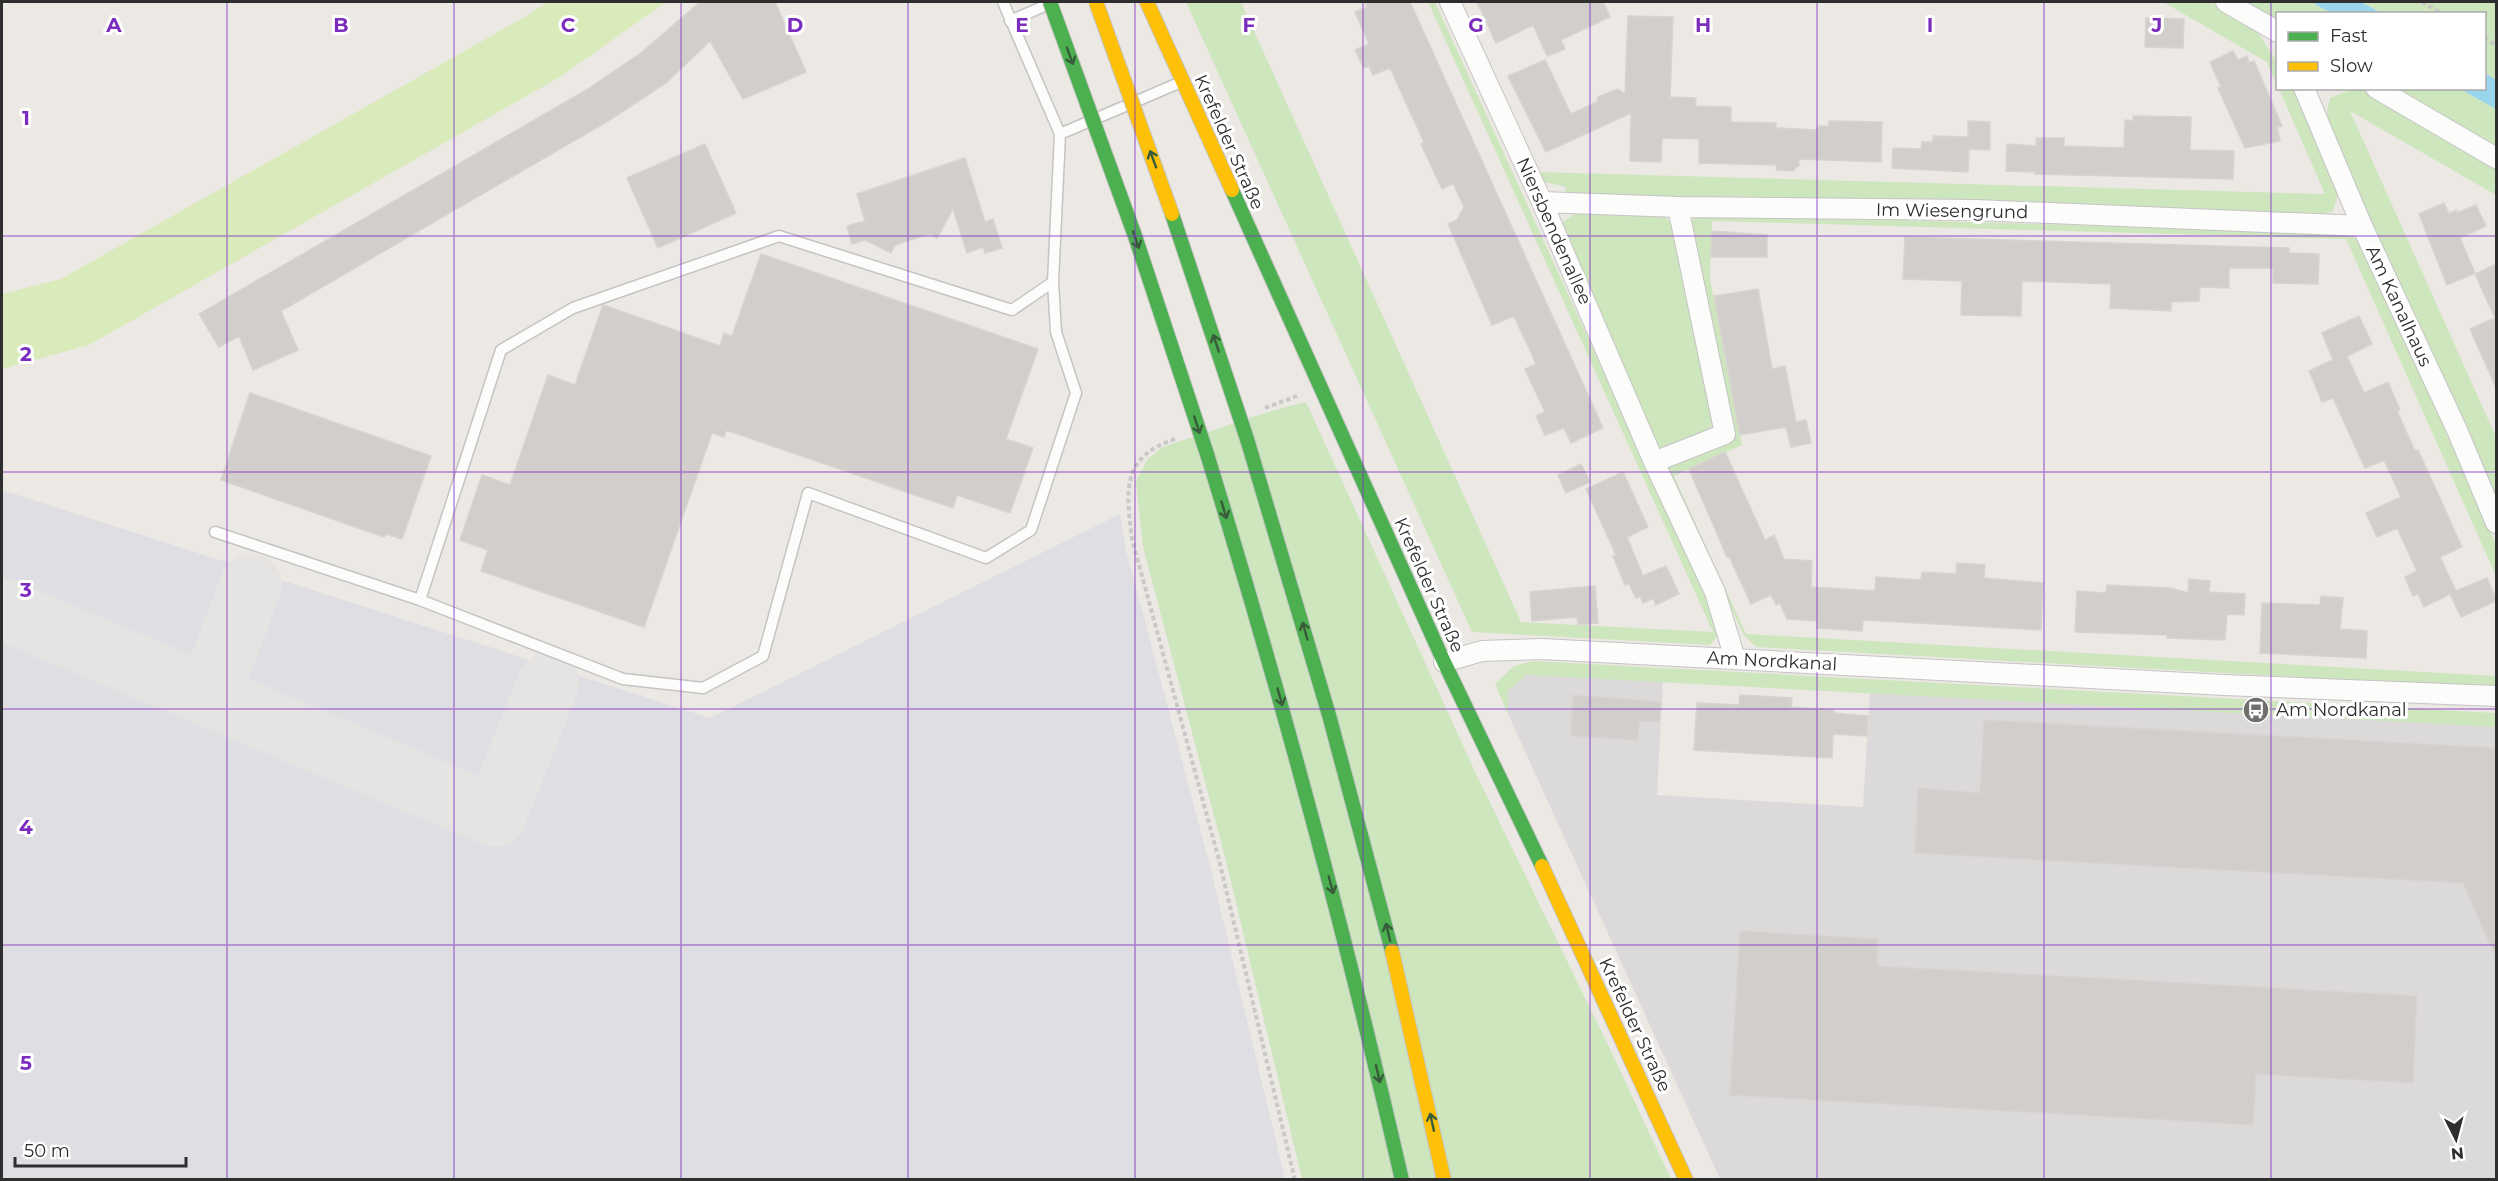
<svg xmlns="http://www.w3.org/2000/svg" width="2498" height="1181" viewBox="0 0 2498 1181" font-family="Montserrat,sans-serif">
<rect width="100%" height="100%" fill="#ece8e4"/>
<path fill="#dcd9db" d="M 1526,675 L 1663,681 L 1657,795 L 1863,807 L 1870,693 L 2496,727 L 2496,1179 L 1720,1179 L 1508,714 L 1508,691 Z"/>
<path fill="#dfdee2" d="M 2,490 L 710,718 L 1120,514 L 1126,550 L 1212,874 L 1285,1179 L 2,1179 Z"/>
<path fill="#cee6be" d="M 1186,2 L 1241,2 L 1521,622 L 1713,632 L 1428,2 L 1435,2 L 1719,625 L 1720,633 L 1710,645 L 1472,632 Z
M 2163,2 L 2211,2 L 2253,25 L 2277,62 L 2277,86 L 2267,62 Z
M 2240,2 L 2311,2 L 2331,13 L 2278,14 L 2277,23 Z
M 2361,2 L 2496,2 L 2496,80 L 2485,73 L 2484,14 L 2382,13 Z
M 2292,88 L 2339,192 L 2333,211 L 2323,214 L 1565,196 L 1566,187 L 1540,181 L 1536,172 L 2325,194 L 2279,89 Z
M 2352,89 L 2362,89 L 2496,166 L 2496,195 L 2350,111 L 2496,437 L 2496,505 L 2325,121 L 2330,98 Z
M 2390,89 L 2460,89 L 2496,109 L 2496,151 Z
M 1578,212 L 1658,213 L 1669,220 L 1676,236 L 1712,425 L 1709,431 L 1666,449 L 1659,449 L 1562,235 L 1559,224 Z
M 1696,214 L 2343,233 L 2361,241 L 2496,545 L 2496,576 L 2346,239 L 1712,221 L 1710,279 L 1742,445 L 1674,476 L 1746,634 L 2496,676 L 2496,688 L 1756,647 L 1743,634 L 1668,468 L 1731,441 L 1692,221 Z
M 1306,402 L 1477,776 L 1608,1045 L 1671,1179 L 1302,1179 L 1226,861 L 1143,547 L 1136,481 L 1147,460 L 1163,447 L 1271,411 Z
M 1533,661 L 2496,713 L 2496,727 L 1526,675 L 1508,691 L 1508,714 L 1495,684 L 1514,666 Z"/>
<path fill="#d9eabb" d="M 547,2 L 666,2 L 560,77 L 89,345 L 2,369 L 2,294 L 61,279 L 528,15 Z"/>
<path fill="#99d6ec" d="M 2311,2 L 2361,2 L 2382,13 L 2331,13 Z
M 2485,73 L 2496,80 L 2496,109 L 2460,89 L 2484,88 Z"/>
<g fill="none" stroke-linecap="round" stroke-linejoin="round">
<path stroke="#e6e4e2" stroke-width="62" d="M 2,609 L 495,816 L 548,684
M 209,696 L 251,585"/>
</g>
<path fill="#d1cecb" stroke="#d7d4d0" stroke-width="1.5" d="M 700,2 L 775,2 L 806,72 L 743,99 L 710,41 L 666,83 L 608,121 L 281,311 L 298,350 L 253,370 L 239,336 L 219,347 L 199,314 L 588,89 L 642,52 Z
M 1365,2 L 1410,2 L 1603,428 L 1571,443 L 1564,428 L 1545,435 L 1536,416 L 1545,412 L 1525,369 L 1536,364 L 1514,316 L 1492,325 L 1448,224 L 1457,220 L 1464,207 L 1453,183 L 1442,189 L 1421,144 L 1424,142 L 1390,68 L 1373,75 L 1369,66 L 1364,68 L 1355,50 L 1369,44 L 1355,12 L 1367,7 Z
M 1477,2 L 1603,2 L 1610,17 L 1561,40 L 1565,49 L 1547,56 L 1533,25 L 1496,43 Z
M 1628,16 L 1673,17 L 1670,97 L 1696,98 L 1695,106 L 1731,107 L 1731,122 L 1776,123 L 1776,128 L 1817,130 L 1818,126 L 1829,126 L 1829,121 L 1882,122 L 1881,162 L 1799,159 L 1799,166 L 1796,167 L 1794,171 L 1777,170 L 1776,165 L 1699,163 L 1699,139 L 1662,138 L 1661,162 L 1630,161 L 1631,113 L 1546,152 L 1508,76 L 1545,60 L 1571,114 L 1597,102 L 1598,97 L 1618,89 L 1625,94 Z
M 2146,18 L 2184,19 L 2183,48 L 2145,47 Z
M 2233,51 L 2238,60 L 2247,56 L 2249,63 L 2254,61 L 2282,126 L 2277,127 L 2280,141 L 2245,148 L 2218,88 L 2221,87 L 2210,62 Z
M 2133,116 L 2191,117 L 2190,150 L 2234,151 L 2233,179 L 2035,174 L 2035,172 L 2006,171 L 2007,144 L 2036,146 L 2036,138 L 2064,138 L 2064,146 L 2124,148 L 2125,120 L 2133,121 Z
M 1968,121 L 1990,122 L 1990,150 L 1969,149 L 1968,172 L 1892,168 L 1893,148 L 1921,149 L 1922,142 L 1933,142 L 1933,136 L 1968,137 Z
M 705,144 L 736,213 L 658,248 L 627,178 Z
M 965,158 L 985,222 L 993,219 L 1002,248 L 985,253 L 983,247 L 967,253 L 953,209 L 937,238 L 930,234 L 904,242 L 895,245 L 891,253 L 865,240 L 852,244 L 847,226 L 865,221 L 857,194 Z
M 2444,203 L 2449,214 L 2456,210 L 2457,213 L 2476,205 L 2486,226 L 2460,238 L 2475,273 L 2447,285 L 2419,214 Z
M 1712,231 L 1767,235 L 1767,257 L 1711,257 Z
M 1905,237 L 2289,248 L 2289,253 L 2319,254 L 2318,284 L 2273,283 L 2273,268 L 2229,268 L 2229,288 L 2200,287 L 2199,301 L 2171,302 L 2171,311 L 2110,308 L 2111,284 L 2022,281 L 2021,316 L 1961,315 L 1962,281 L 1903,279 Z
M 761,254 L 1038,349 L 1006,439 L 1033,448 L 1010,513 L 957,495 L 953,508 L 726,430 L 724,437 L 712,433 L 644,627 L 481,571 L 488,550 L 460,540 L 482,475 L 510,485 L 548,375 L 575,385 L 603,305 L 720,346 L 724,333 L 732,336 Z
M 2496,264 L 2496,388 L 2470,329 L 2495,318 L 2475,274 Z
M 1758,289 L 1772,369 L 1785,366 L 1796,422 L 1806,420 L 1811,443 L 1791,447 L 1786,427 L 1740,435 L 1714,296 Z
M 2359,316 L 2372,344 L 2347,356 L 2364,393 L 2388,382 L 2400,410 L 2397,411 L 2415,451 L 2418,450 L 2462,547 L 2440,557 L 2456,591 L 2487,578 L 2496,599 L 2496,601 L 2461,617 L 2450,594 L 2424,607 L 2418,594 L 2413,596 L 2405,577 L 2417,571 L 2397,528 L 2377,537 L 2366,513 L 2401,497 L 2384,460 L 2365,468 L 2333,398 L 2322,402 L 2309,371 L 2333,360 L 2322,333 Z
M 250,393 L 431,456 L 402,539 L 386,534 L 384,537 L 221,480 Z
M 1725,452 L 1765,540 L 1774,535 L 1784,559 L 1812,561 L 1811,587 L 1875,591 L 1876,577 L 1921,580 L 1922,572 L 1956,574 L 1957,563 L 1985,565 L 1984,578 L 2043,583 L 2041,630 L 1863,620 L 1862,631 L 1817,628 L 1817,621 L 1787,619 L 1780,603 L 1776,605 L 1771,595 L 1751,604 L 1729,556 L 1727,557 L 1689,469 Z
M 1581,464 L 1590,482 L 1566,493 L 1558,475 Z
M 1623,472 L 1648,527 L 1627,537 L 1643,576 L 1666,566 L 1679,594 L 1656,605 L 1653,598 L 1643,603 L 1640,596 L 1636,598 L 1629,584 L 1625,585 L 1613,556 L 1616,555 L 1586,489 Z
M 2189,579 L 2210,581 L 2209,592 L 2245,594 L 2244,615 L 2227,614 L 2225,640 L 2167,638 L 2167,635 L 2075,632 L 2077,591 L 2106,593 L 2107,585 L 2170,588 L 2188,593 Z
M 1595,586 L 1598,623 L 1578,625 L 1577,617 L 1532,621 L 1530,592 Z
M 2321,596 L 2343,598 L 2340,629 L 2367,631 L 2366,658 L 2260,653 L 2262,603 L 2320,605 Z
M 1573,695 L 1661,702 L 1659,722 L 1639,721 L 1638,740 L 1571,736 Z
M 1740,695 L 1792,698 L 1791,707 L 1834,710 L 1834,713 L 1868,716 L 1867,736 L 1833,734 L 1832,758 L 1694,750 L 1697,703 L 1739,705 Z
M 1984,720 L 2496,748 L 2496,958 L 2463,883 L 1915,853 L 1918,788 L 1980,793 Z
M 1740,931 L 1878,939 L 1877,966 L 2417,996 L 2413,1083 L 2256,1074 L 2253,1125 L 1730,1095 Z"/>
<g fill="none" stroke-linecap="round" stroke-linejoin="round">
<defs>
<path id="lane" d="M 1003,2 L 1060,134
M 1010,21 L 1049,4
M 215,532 L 420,600 L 623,679 L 703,688 L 763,656 L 808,493 L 986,558 L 1031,530 L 1076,393 L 1056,332 L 1053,282 L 1060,134 L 1181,82
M 420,600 L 501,350 L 573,308 L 779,236 L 1012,310 L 1053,282"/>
<path id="street" d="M 1450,2 L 1542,202 L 1654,462 L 1715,592 L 1735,659
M 2226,2 L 2278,32
M 2304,88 L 2362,226 L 2457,430 L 2496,523
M 2376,88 L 2496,158
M 1542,202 L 1678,207 L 1976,210 L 2362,226
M 1654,462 L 1725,434 L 1678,207
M 1444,662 L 1482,651 L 1542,649 L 2224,685 L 2496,696"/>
<path id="fast" d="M 1232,190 L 1444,662 L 1542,866
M 1247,439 L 1329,715 L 1392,951
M 1207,454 C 1281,694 1346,935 1402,1180"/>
<path id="slow" d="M 1147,2 L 1232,190
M 1542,866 L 1686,1180
M 1392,951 L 1444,1180"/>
</defs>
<use href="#lane" stroke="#c5c4c5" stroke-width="13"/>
<use href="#street" stroke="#c5c4c5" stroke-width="22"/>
<use href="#fast" stroke="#c5c4c5" stroke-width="16"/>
<use href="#slow" stroke="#c5c4c5" stroke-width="16"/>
<path stroke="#c9c9c8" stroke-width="4" stroke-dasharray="4.5 3" stroke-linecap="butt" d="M 2422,2 L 2443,14
M 2484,38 L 2496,45
M 1265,408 L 1297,396
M 1175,439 C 1121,457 1126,490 1132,539 L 1219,860 L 1295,1180"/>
<use href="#lane" stroke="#fcfcfb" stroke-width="10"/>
<use href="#street" stroke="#fcfcfb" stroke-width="20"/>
<use href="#fast" stroke="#4caf50" stroke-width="14"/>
<use href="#slow" stroke="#ffc107" stroke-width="14"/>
<defs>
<path id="fast-bridge" d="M 1050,2 L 1135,236 L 1207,454
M 1172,214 L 1247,439"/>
<path id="slow-bridge" d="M 1096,2 L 1172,214"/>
</defs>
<use href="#fast-bridge" stroke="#c6c5c4" stroke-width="16" stroke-linecap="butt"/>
<use href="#slow-bridge" stroke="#c6c5c4" stroke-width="16" stroke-linecap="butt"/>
<use href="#fast-bridge" stroke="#4caf50" stroke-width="14"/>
<use href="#slow-bridge" stroke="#ffc107" stroke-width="14"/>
</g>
<defs><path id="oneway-shaft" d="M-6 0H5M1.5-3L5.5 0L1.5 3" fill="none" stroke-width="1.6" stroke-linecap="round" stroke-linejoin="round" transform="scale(1.5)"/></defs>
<g stroke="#385b3a">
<use href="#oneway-shaft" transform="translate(1070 56) rotate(70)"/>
<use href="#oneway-shaft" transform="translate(1153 159) rotate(-110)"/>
<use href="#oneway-shaft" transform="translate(1136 240) rotate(71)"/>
<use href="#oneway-shaft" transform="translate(1216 343) rotate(-108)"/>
<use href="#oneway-shaft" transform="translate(1197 425) rotate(72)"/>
<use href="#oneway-shaft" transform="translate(1224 510) rotate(73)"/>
<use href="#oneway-shaft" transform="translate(1305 631) rotate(-106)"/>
<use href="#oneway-shaft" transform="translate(1280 697) rotate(74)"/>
<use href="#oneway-shaft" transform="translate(1331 885) rotate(75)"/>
<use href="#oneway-shaft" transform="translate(1388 932) rotate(-104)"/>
<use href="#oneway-shaft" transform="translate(1378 1074) rotate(77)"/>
<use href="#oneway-shaft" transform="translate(1432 1122) rotate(-102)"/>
</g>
<path fill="none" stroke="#7b2cbf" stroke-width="1.5" stroke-opacity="0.55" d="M 227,2 L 227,1180M 454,2 L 454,1180M 681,2 L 681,1180M 908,2 L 908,1180M 1135,2 L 1135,1180M 1363,2 L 1363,1180M 1590,2 L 1590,1180M 1817,2 L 1817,1180M 2044,2 L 2044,1180M 2271,2 L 2271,1180M 2,236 L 2496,236M 2,472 L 2496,472M 2,709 L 2496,709M 2,945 L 2496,945"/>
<defs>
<symbol id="bus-disc" viewBox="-11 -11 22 22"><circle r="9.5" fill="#706f6e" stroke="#fff"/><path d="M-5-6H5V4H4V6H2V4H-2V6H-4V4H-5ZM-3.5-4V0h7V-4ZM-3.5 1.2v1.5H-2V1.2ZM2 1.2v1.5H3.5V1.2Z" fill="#fff"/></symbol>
</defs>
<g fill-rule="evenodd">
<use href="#bus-disc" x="2241" y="695" width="30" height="30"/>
</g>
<g text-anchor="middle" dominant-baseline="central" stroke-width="6" stroke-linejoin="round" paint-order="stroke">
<g font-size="18" fill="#2e2e2e" stroke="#fff">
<text transform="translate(1229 142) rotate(66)">Krefelder Straße</text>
<text transform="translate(1952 211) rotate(1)">Im Wiesengrund</text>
<text transform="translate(1554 231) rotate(66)">Niersbendenallee</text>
<text transform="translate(2399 306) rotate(65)">Am Kanalhaus</text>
<text transform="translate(1429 585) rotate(66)">Krefelder Straße</text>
<text transform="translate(1772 661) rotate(3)">Am Nordkanal</text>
<text transform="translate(1635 1025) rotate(65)">Krefelder Straße</text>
</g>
<g font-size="18" fill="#2e2e2e" stroke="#fff" text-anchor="start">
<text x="2276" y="710">Am Nordkanal</text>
</g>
</g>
<g font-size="20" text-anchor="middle" font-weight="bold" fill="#7b2cbf" stroke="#fff" stroke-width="6" stroke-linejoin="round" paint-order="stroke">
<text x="114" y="32">A</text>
<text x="341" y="32">B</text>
<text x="568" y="32">C</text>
<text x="795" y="32">D</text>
<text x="1022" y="32">E</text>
<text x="1249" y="32">F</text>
<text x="1476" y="32">G</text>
<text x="1703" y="32">H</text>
<text x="1930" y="32">I</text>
<text x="2157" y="32">J</text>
<text x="26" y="125">1</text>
<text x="26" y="361">2</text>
<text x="26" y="597">3</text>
<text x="26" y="834">4</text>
<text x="26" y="1070">5</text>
</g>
<rect width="2498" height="1181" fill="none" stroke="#2e2e2e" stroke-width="6"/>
<rect x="2276" y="12" width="210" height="78" fill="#ffffff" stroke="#ababab" stroke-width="1.5"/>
<rect x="2288" y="32" width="30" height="9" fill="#4caf50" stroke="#ababab" stroke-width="1.5"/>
<text x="2330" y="42" font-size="18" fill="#2e2e2e">Fast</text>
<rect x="2288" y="62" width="30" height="9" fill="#ffc107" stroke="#ababab" stroke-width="1.5"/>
<text x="2330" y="72" font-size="18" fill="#2e2e2e">Slow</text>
<g transform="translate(2456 1139) rotate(174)" stroke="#ffffff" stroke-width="4.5" paint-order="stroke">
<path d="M0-4.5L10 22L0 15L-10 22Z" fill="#2e2e2e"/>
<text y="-9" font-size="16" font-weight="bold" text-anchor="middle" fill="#2e2e2e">N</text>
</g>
<path d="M15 1157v9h171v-9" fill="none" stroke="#2e2e2e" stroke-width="3"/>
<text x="24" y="1157" font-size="18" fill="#2e2e2e" stroke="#ffffff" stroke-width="4.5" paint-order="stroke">50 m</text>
</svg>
